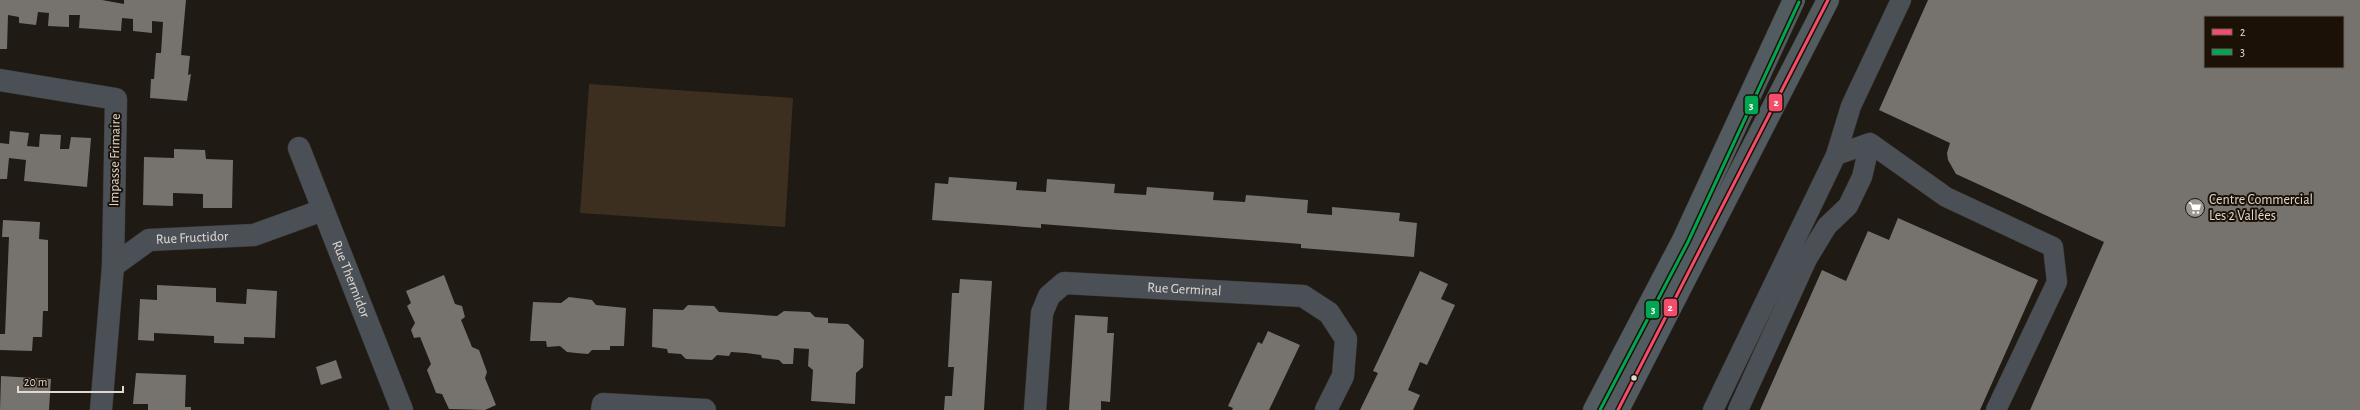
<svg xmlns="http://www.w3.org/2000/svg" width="2360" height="410" viewBox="0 0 2360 410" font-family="'Alegreya Sans',sans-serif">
<rect width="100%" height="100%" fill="#1f1a14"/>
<path fill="#3c2f20" d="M 589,84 L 793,98 L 785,227 L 580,213 Z"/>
<path fill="#76726d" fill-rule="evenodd" d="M 0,0 L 102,0 L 124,4 L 124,0 L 186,0 L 181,55 L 190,56 L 188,75 L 191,74 L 187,101 L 150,98 L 151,79 L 154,79 L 156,53 L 161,53 L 163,22 L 152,21 L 152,33 L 133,31 L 133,19 L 122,18 L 121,31 L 79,28 L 80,15 L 69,15 L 69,27 L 48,26 L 49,13 L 38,12 L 36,25 L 19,23 L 19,17 L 8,15 L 7,49 L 0,49 Z
M 1928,0 L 2360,0 L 2360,410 L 2030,410 L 2104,242 L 1956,174 L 1948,160 L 1947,153 L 1950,143 L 1879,110 ZM 2205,17 L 2343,17 L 2343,67 L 2205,67 Z
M 10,131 L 29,133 L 27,146 L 39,147 L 40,134 L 61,135 L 60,149 L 69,149 L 71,137 L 91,138 L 87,187 L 24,181 L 26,160 L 9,158 L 7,179 L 0,179 L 0,143 L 9,144 Z
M 174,149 L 205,150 L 206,159 L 233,160 L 232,208 L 203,208 L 203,194 L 173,193 L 173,206 L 143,205 L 144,157 L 174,158 Z
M 949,177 L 1017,182 L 1016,190 L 1046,192 L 1047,179 L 1115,184 L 1114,193 L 1146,195 L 1147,187 L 1214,192 L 1213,200 L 1245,202 L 1246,195 L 1308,200 L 1307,213 L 1332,215 L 1332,207 L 1400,213 L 1399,221 L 1417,223 L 1414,257 L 1301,248 L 1301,244 L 1041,224 L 1041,228 L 932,220 L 935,183 L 948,184 Z
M 1898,218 L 2038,280 L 1980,410 L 1760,410 L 1822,270 L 1846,281 L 1868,231 L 1889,240 Z
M 3,220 L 40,222 L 39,239 L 48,240 L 48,311 L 43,311 L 42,337 L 33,337 L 32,351 L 0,350 L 0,334 L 5,334 L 9,237 L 2,237 Z
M 1420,271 L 1448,284 L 1441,299 L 1455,305 L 1427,365 L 1420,362 L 1408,390 L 1420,395 L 1413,410 L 1360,410 L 1378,373 L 1373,371 Z
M 444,275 L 455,304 L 462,306 L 465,317 L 461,320 L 472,347 L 479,350 L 487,372 L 485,378 L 496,405 L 485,410 L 449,409 L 442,394 L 436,393 L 427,370 L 431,364 L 420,337 L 414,338 L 411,330 L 415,323 L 407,306 L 411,303 L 406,291 Z
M 960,279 L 992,281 L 984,410 L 944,410 L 945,396 L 952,396 L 954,367 L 948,367 L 952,293 L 959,293 Z
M 157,285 L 216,288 L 216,302 L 230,303 L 246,304 L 247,289 L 277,291 L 275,338 L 244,337 L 244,344 L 214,343 L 214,336 L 154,333 L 154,341 L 138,340 L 140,299 L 157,300 Z
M 569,297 L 592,300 L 596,305 L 626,308 L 624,346 L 610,346 L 610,350 L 592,350 L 588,354 L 576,353 L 567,352 L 560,346 L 547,347 L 546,341 L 530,341 L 533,302 L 561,303 Z
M 688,305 L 714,306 L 719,312 L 777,316 L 784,311 L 810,312 L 815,317 L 828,318 L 828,323 L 848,324 L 864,340 L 863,367 L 856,373 L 855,404 L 811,401 L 813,370 L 808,366 L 809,349 L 794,348 L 793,364 L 783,364 L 779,360 L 762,358 L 761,355 L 746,353 L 731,352 L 729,356 L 717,355 L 712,360 L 686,359 L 681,354 L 668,353 L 667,349 L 652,347 L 653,309 L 683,310 Z
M 1075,315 L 1108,317 L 1107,333 L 1114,333 L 1110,402 L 1101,401 L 1101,410 L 1069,410 Z
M 1268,331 L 1300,345 L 1269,410 L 1232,410 L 1233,408 L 1228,406 L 1258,342 L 1262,344 Z
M 336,360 L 342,378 L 321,385 L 316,367 Z
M 136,373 L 186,375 L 185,407 L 191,407 L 191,410 L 148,410 L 148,404 L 133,404 Z
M 1,376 L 51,379 L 49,410 L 0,410 Z"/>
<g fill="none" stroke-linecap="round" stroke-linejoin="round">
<defs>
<path id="service" d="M 1870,143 L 1946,197 L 2053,247 L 2057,282 L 1996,410
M 1836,155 L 1851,106 L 1901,0
M 1713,410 L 1836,155 L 1870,143
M 1738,410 L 1807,259 L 1827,226 L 1848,206 L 1862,177 L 1870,143"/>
<g id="minor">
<path d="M 0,80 L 116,99 L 113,266"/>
<path id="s1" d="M 299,148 L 402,410"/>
<path id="s2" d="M 101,410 L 113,266 L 149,240 L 254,235 L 323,210"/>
<path d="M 602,410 L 603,404 L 705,410"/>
<path id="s3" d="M 1035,410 L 1042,313 L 1049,296 L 1064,283 L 1303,296 L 1329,313 L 1346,339 L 1343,376 L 1326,410"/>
</g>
<path id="primary" d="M 1594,410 L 1683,240 L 1794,0
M 1618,410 L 1828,0"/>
</defs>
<use href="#service" stroke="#39352f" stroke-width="21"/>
<use href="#minor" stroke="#39352f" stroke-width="23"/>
<use href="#primary" stroke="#39352f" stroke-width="23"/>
<use href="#service" stroke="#4a5056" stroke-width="20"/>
<use href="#minor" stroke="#4a5056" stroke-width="22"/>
<use href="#primary" stroke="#525b60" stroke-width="22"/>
<defs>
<path id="bus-1" d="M 1618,410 L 1828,0"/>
<path id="bus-2" d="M 1600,410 L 1688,242 L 1799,2"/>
</defs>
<use href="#bus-1" stroke="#1b1107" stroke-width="6"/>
<use href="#bus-2" stroke="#1b1107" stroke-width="6"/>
<use href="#bus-1" stroke="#f44d6c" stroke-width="3"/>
<use href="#bus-2" stroke="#00a651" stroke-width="3"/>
</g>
<defs>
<symbol id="supermarket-disc" viewBox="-11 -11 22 22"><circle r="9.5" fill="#9c9690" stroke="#1b1107"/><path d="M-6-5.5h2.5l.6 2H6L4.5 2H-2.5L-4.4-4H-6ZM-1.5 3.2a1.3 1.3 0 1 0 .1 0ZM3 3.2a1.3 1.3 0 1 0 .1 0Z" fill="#fff"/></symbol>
</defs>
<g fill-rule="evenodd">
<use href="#supermarket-disc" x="2184" y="197" width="22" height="22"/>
</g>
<circle fill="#e0d9d2" stroke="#1b1107" stroke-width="1.5" cx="1634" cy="378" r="3.5"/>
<g text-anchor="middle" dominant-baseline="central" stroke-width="4" stroke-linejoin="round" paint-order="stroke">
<g font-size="14" fill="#e0d9d2" stroke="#1b1107">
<text transform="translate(115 160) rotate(-89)">Impasse Frimaire</text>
<text stroke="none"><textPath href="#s2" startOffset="232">Rue Fructidor</textPath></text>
<text stroke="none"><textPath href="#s1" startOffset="141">Rue Thermidor</textPath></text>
<text stroke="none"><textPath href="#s3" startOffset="256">Rue Germinal</textPath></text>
</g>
<g font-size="14" fill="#e0d9d2" stroke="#1b1107" text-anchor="start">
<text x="2209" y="200">Centre Commercial<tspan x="2209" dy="16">Les 2 Vallées</tspan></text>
</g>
</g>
<g stroke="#1b1107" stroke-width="1.5">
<rect x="1768" y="93" width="15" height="19" rx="4" fill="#f44d6c"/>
<rect x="1744" y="95" width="15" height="20" rx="4" fill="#00a651"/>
<rect x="1663" y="298" width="15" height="19" rx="4" fill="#f44d6c"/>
<rect x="1645" y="300" width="15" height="19" rx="4" fill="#00a651"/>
</g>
<g font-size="11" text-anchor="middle" font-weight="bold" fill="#fff">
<text x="1776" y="106">2</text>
<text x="1751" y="109">3</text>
<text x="1670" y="311">2</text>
<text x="1653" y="313">3</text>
</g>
<rect x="2204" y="16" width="140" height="52" fill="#1b1107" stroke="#6a6158"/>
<rect x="2212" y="29" width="20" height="6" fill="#f44d6c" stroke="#6a6158"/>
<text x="2240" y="36" font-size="12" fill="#e0d9d2">2</text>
<rect x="2212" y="49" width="20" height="6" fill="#00a651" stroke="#6a6158"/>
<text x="2240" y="56" font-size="12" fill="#e0d9d2">3</text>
<path d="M18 386v6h105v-6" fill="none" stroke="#e0d9d2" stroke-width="2"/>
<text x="24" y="386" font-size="12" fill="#e0d9d2" stroke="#1b1107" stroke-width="3" paint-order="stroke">20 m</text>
</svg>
